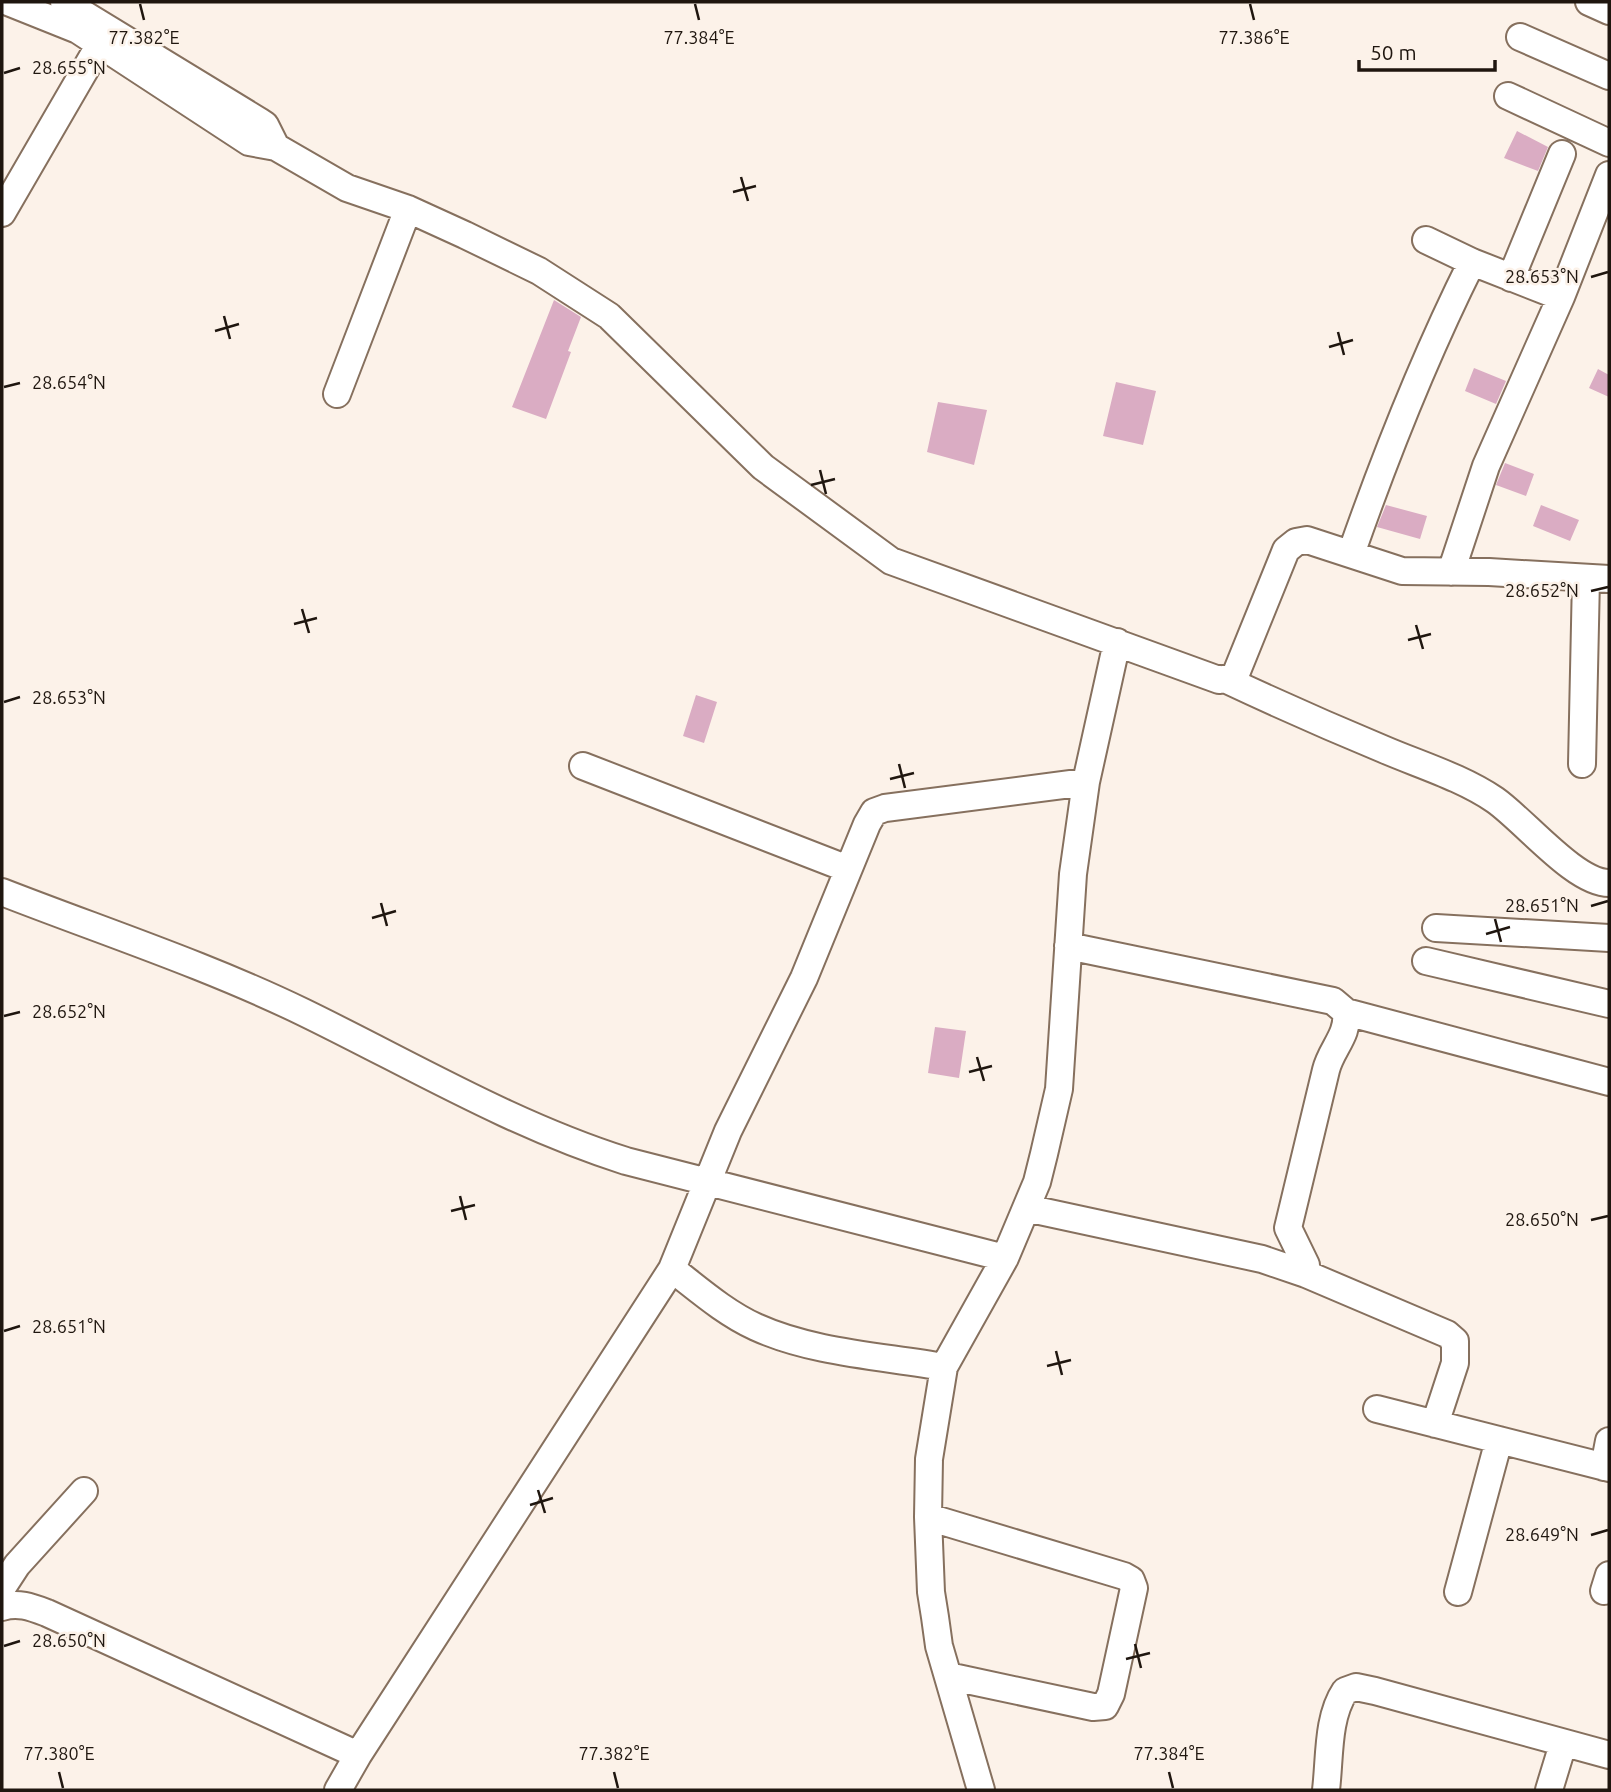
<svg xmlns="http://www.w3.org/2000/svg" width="1611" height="1792" viewBox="0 0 1611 1792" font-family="Ubuntu,sans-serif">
<rect width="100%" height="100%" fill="#fcf2e9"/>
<path fill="#daacc3" d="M 1517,131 L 1548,147 L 1538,171 L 1504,158 Z
M 554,300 L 581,317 L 568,351 L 571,352 L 546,419 L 512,407 Z
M 1474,368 L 1506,381 L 1496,404 L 1465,391 Z
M 1598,369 L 1609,375 L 1609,397 L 1589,388 Z
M 1116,382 L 1156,391 L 1143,445 L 1103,436 Z
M 938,402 L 987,410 L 974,465 L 927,452 Z
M 1505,463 L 1534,474 L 1526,496 L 1496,485 Z
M 1386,505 L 1427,516 L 1420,539 L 1377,527 Z
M 1541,505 L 1579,520 L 1570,541 L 1533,526 Z
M 696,695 L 717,702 L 704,743 L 683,736 Z
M 935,1027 L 966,1031 L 959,1078 L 928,1073 Z"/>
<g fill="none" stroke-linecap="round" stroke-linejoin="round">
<defs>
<path id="minor" d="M 8,2 L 78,30 L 249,142 L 276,147 L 347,188 L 408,209 L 465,235 L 539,271 L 609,316 L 763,467 L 891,561 L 1219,680 L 1233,677 L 1237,671 L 1286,550 L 1296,542 L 1307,540 L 1402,571 L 1489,572 L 1609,579
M 64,2 L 259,121 L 265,125 L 276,147
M 1589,2 L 1609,11
M 1520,37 L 1609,76
M 1508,96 L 1609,143
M 2,213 L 100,44
M 1426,240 L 1472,262 L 1561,297
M 1511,278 L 1562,154
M 337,394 L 408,209
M 1351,554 C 1386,454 1425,356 1472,262
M 1451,572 L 1486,466 L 1561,297 L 1609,175
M 1227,680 C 1278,704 1330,727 1383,749 C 1420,765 1461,777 1495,800 C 1525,821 1575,883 1609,883
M 1582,764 L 1586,578
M 583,766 L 848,869
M 2,892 C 102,931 206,965 303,1012 C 410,1064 512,1125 626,1161 L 1005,1258
M 1436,928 L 1609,938
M 1068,946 L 1333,1001 L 1346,1012 C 1349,1035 1331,1049 1326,1070 L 1288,1228 L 1306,1265 L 1306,1274
M 1426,961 L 1609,1004
M 1346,1012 L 1609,1082
M 1026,1208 L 1262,1259 L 1306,1274 L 1447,1334 L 1455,1341 L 1455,1363 L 1435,1424
M 672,1269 C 698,1289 725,1313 756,1327 C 813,1353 882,1356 944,1367
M 1377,1409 L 1609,1468
M 1604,1467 L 1609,1441
M 928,1517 L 1124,1576 L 1131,1580 L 1134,1588 L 1111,1694 L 1105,1706 L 1093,1707 L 948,1676
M 2,1588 L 17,1565 L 84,1491
M 1604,1591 L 1609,1575
M 1458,1592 L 1499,1440
M 2,1607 C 18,1602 31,1607 47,1613 L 358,1755
M 338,1790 L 358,1755 L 672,1269 L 728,1131 L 804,978 L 867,824 L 874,812 L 885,808 L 1086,782
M 981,1790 L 939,1646 L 935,1617 L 931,1592 L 928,1517 L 929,1459 L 944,1367 L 1005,1258 L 1037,1182 L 1044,1154 L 1059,1089 L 1073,874 L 1086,782 L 1117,642
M 1326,1790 C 1330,1758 1327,1718 1345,1691 L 1356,1687 L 1375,1691 L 1609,1755
M 1549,1790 L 1563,1744"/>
</defs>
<use href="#minor" stroke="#86705e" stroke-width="30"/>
<use href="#minor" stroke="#fff" stroke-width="26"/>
</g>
<path fill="none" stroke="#1f160f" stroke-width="2.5" d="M 140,4 L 144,20M 695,4 L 699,20M 1250,4 L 1254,20M 4,73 L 20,68M 741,177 L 748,201M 733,192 L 756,186M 1591,277 L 1608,272M 224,316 L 230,339M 215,331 L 239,324M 1338,332 L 1344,355M 1329,347 L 1353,340M 4,387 L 20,383M 820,470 L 826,494M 811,485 L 835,479M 1591,591 L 1608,587M 302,609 L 309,633M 294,624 L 317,618M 1416,625 L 1423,649M 1408,640 L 1431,634M 4,702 L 20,697M 899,764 L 905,788M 890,779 L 914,773M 381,903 L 387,926M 1591,906 L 1608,901M 372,918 L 396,911M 1495,919 L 1501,942M 1486,934 L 1510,927M 4,1016 L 20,1012M 977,1057 L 984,1081M 969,1072 L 992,1066M 460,1196 L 466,1220M 451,1211 L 475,1205M 1591,1220 L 1608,1216M 4,1331 L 20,1326M 1056,1351 L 1062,1375M 1047,1366 L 1071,1360M 538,1490 L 545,1513M 530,1505 L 553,1498M 1591,1535 L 1608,1530M 1135,1644 L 1141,1668M 4,1646 L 20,1641M 1126,1659 L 1150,1653M 59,1772 L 63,1788M 614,1772 L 618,1788M 1169,1772 L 1173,1788"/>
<g font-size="18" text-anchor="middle" fill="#1f160f" stroke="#fcf2e9" stroke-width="5" stroke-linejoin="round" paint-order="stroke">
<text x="144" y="44">77.382°E</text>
<text x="699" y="44">77.384°E</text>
<text x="1254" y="44">77.386°E</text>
<text x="69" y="74">28.655°N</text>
<text x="1542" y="283">28.653°N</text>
<text x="69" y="389">28.654°N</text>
<text x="1542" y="597">28.652°N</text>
<text x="69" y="704">28.653°N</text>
<text x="1542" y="912">28.651°N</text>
<text x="69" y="1018">28.652°N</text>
<text x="1542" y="1226">28.650°N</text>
<text x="69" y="1333">28.651°N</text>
<text x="1542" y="1541">28.649°N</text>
<text x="69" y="1647">28.650°N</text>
<text x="59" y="1760">77.380°E</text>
<text x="614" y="1760">77.382°E</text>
<text x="1169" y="1760">77.384°E</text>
</g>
<rect width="1611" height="1792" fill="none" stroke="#1f160f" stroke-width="7"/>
<path d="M1359 60v10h136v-10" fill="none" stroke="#1f160f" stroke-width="3.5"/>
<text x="1370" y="60" font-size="21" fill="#1f160f" stroke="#fcf2e9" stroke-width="5" paint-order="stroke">50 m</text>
</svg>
